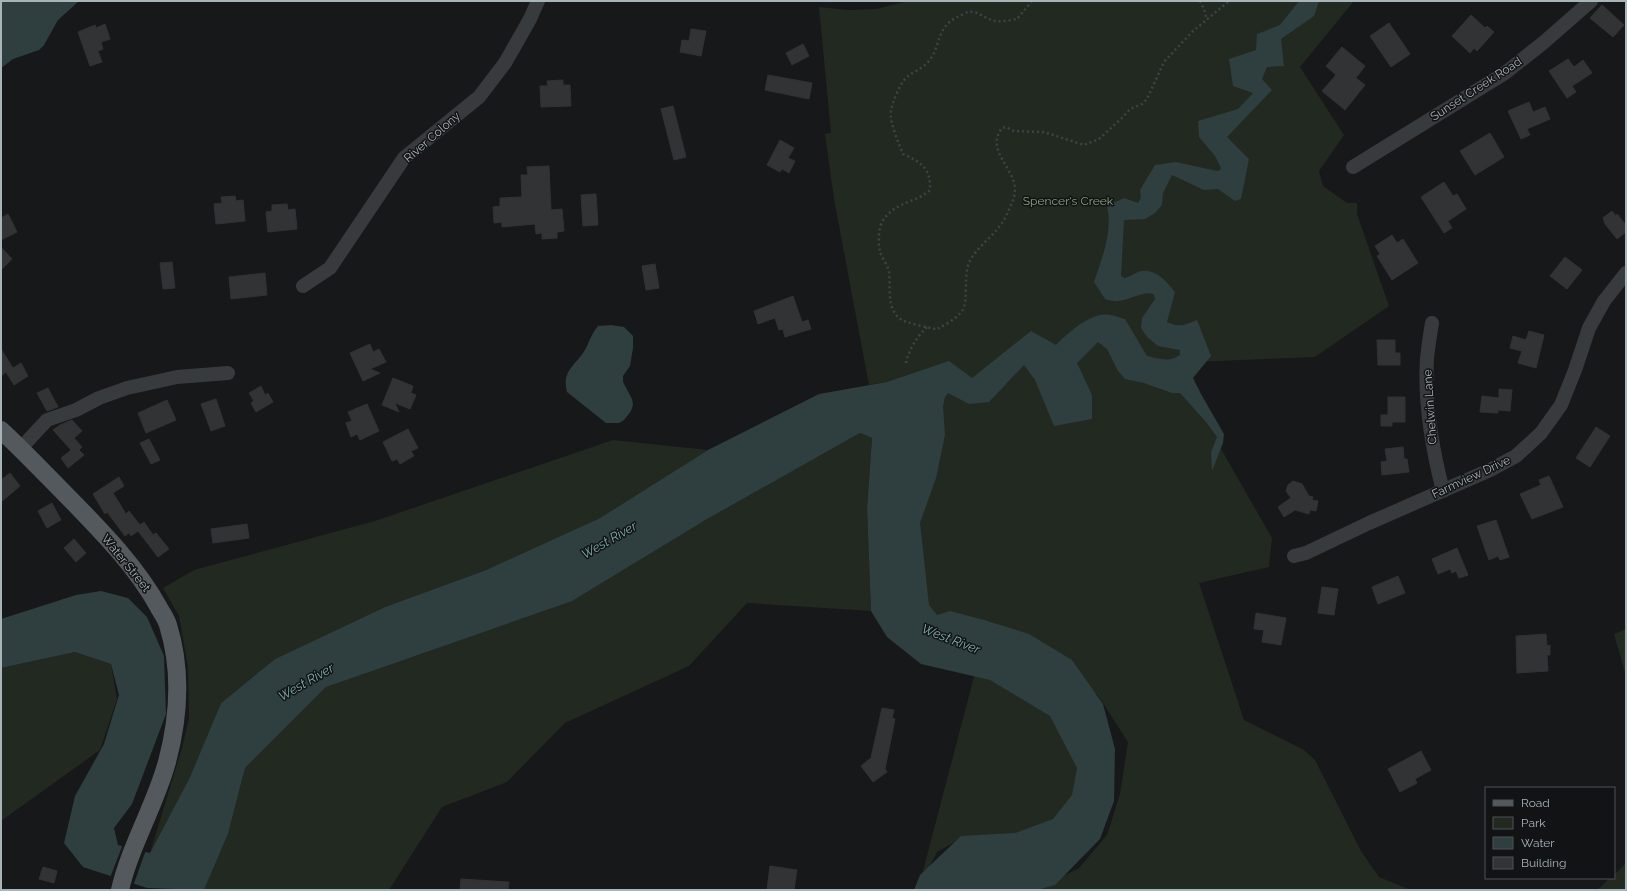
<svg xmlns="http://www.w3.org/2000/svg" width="1627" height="891" viewBox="0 0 1627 891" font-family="Raleway,sans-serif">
<rect width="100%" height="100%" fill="#171819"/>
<path fill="#222921" d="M 908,1 L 1354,1 L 1300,67 L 1344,135 L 1319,171 L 1323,186 L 1347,203 L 1357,203 L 1357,214 L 1389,306 L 1315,357 L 1192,362 L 1175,370 L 1220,437 L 1220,447 L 1272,538 L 1269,567 L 1199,583 L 1244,720 L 1304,750 L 1315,760 L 1361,851 L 1379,877 L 1411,890 L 957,890 L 1040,888 L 1079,868 L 1107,835 L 1120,794 L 1128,742 L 1097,694 L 1011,640 L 927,619 L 887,382 L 869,385 L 834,199 L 825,134 L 831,133 L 819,7 L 848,10 L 876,9 Z
M 860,433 L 872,438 L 867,508 L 871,611 L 747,603 L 689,666 L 565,723 L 507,782 L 442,807 L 389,890 L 204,890 L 228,834 L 245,768 L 326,687 L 702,522 Z
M 613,440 L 708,450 L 600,518 L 486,570 L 385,607 L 275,659 L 221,703 L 190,777 L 150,853 L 182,748 L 189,718 L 188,667 L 179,616 L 163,588 L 194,570 L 375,521 Z
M 1626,629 L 1626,676 L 1614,634 Z
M 75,652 L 111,664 L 117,699 L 100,750 L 1,821 L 1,668 Z
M 977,665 L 1053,699 L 1086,784 L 1063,830 L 958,840 L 937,852 L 918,890 Z
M 1626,863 L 1626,890 L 1597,890 L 1610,878 L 1614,878 L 1614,875 Z"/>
<path fill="#2f3e3f" d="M 1,1 L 79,1 L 58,20 L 44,45 L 39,50 L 13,59 L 1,68 Z
M 1299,1 L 1319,1 L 1314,16 L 1281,39 L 1284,66 L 1267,67 L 1262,79 L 1272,90 L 1227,137 L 1249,159 L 1241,199 L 1235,201 L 1218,189 L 1204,190 L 1172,175 L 1163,193 L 1162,205 L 1155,213 L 1145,219 L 1124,220 L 1121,276 L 1124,278 C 1130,277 1133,274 1138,272 C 1154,266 1167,282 1175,292 L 1167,322 C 1179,328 1185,325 1197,320 L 1211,356 L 1193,378 L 1201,394 L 1224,434 L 1223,443 L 1212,471 L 1211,452 L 1217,437 L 1206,422 L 1180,393 L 1172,393 L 1144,383 L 1125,379 L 1118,371 L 1107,349 L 1098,342 L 1077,363 L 1092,395 L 1092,419 L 1054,426 L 1035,380 L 1024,365 L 989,402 L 969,404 L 948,393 L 945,397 L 943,406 L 945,435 L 936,478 L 920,523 L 929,605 L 937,615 L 950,611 L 984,620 L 1029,634 L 1072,660 L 1103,704 L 1115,749 L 1114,801 L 1100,839 L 1055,885 L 1037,890 L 914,890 L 920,875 L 961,836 L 1015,833 L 1053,819 L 1072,795 L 1077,768 L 1050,716 L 990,680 L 921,664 L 887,637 L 871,611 L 867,508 L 872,438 L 860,433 L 702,522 L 572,601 L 326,687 L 245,768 L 228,834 L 204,890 L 147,888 L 83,867 L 64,843 L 75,796 L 104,744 L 119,695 L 111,664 L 75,652 L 1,668 L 1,619 L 76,595 L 101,591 L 128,598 L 147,617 L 164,656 L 166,714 L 132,804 L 114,828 L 118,845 L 150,853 L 190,777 L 221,703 L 275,659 L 385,607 L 486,570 L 600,518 L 708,450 L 819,394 L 887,382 L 949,361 L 972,378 L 1031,331 L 1056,345 C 1068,333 1092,311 1110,315 C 1115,315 1120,318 1125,319 L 1147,356 C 1158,358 1169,363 1180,355 L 1180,350 L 1158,346 L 1147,337 L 1141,328 L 1142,318 L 1155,299 L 1154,295 C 1147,289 1128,301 1118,301 C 1114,302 1109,300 1105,299 L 1094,282 C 1102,258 1113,231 1107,206 L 1124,198 L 1138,203 L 1141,198 L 1140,190 L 1155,165 L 1176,162 L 1217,171 L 1220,170 L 1221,168 L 1215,156 L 1199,137 L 1198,121 L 1238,109 L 1253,93 L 1233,86 L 1229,59 L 1256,50 L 1257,34 L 1280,25 Z
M 611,325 L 624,327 L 633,336 L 633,348 L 630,366 L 623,376 L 623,382 L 632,399 L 633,405 L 631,411 L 624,420 L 619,423 L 606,423 L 567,392 C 561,369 578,364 586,348 C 590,340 592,333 598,326 Z"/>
<path fill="#171819" d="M 123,844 L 146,850 L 133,886 L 110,878 Z"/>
<path fill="#323335" stroke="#313235" d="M 1602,5 L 1624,25 L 1613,37 L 1590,18 Z
M 1471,15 L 1485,28 L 1487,26 L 1494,32 L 1477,51 L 1474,48 L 1470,53 L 1452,36 Z
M 1389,23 L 1410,54 L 1391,67 L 1370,36 Z
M 105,24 L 110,39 L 101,42 L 103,49 L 98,51 L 102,62 L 90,66 L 78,32 L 95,25 L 96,28 Z
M 691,29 L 706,31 L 701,56 L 680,52 L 682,40 L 689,41 Z
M 803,44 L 809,56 L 792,65 L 786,53 Z
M 1342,47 L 1365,66 L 1356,78 L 1365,85 L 1345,110 L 1322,91 L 1336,75 L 1326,66 Z
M 1568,59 L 1574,67 L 1583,60 L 1592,73 L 1572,86 L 1576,92 L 1567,98 L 1549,71 Z
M 768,75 L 812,83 L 809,99 L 765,90 Z
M 563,80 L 563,85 L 570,85 L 571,106 L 541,107 L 540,86 L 548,86 L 547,81 Z
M 1529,102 L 1533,112 L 1545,107 L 1550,119 L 1527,129 L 1530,135 L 1521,139 L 1508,111 Z
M 673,106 L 686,157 L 674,160 L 661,109 Z
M 1490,133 L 1504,157 L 1475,175 L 1460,151 Z
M 780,140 L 794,148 L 788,158 L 795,161 L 789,173 L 782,169 L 780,172 L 767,165 Z
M 549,166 L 551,210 L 562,209 L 564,231 L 557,232 L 557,238 L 542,239 L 542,233 L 536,234 L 535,224 L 502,227 L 502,222 L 494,223 L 493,207 L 500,206 L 500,198 L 522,197 L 521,175 L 528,175 L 527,167 Z
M 1444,182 L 1453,196 L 1457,194 L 1466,209 L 1448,221 L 1452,228 L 1444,233 L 1421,197 Z
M 596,194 L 598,225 L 583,226 L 581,195 Z
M 235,196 L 236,201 L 243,200 L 245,221 L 216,224 L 214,204 L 222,203 L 221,197 Z
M 287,204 L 288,210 L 295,209 L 297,229 L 268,232 L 266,212 L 272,211 L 272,205 Z
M 1612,211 L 1616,216 L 1617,214 L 1626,225 L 1626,232 L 1617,239 L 1605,224 L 1603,218 Z
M 8,214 L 17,232 L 1,240 L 1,218 Z
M 1392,235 L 1397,243 L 1403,239 L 1418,263 L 1392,280 L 1377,256 L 1380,254 L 1375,246 Z
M 1,247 L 12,259 L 1,270 Z
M 1565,257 L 1582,270 L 1567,289 L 1550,276 Z
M 172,262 L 175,288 L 163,289 L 160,263 Z
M 655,264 L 659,288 L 646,290 L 642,266 Z
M 265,273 L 267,295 L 231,299 L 229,277 Z
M 793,296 L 802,322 L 808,320 L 811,329 L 785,337 L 783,329 L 779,330 L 775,318 L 758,324 L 754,311 Z
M 1529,331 L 1544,335 L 1536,368 L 1518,363 L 1522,351 L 1510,348 L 1513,336 L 1526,340 Z
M 1377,340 L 1395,340 L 1395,353 L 1400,353 L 1400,365 L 1378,365 Z
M 370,344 L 373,352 L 379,349 L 386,362 L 370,369 L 380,373 L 363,381 L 350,353 Z
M 1,349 L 13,368 L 21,363 L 28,376 L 14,385 L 6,372 L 1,376 Z
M 393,378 L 413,386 L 411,393 L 416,395 L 410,409 L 395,403 L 399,412 L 382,405 Z
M 261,386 L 265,395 L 268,393 L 273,402 L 256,412 L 251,403 L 254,401 L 249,393 Z
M 48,388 L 58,407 L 47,411 L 37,393 Z
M 1499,389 L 1512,390 L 1510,411 L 1498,410 L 1498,413 L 1480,412 L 1482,396 L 1499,398 Z
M 1388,397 L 1405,397 L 1405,422 L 1392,422 L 1392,426 L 1381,426 L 1381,415 L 1388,415 Z
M 216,399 L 225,426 L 211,431 L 201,404 Z
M 167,400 L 176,420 L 146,433 L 138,413 Z
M 367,404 L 379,431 L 360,440 L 357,434 L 351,437 L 346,423 L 352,421 L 348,412 Z
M 72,420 L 82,431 L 74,438 L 82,447 L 79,450 L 84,455 L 68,468 L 61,458 L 71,450 L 53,430 L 60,425 Z
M 1596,427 L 1610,436 L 1590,467 L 1576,458 Z
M 408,429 L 418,448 L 411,451 L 414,456 L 400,464 L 397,459 L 392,461 L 383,442 Z
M 149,439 L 160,460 L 151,464 L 140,443 Z
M 1403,447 L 1404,459 L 1407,459 L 1409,472 L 1382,475 L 1381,462 L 1387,461 L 1385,449 Z
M 10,473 L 20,486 L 1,502 L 1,480 Z
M 1549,476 L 1563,507 L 1532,519 L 1520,494 L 1541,485 L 1539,480 Z
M 119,477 L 124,486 L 113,493 L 126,514 L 129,511 L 140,525 L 144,522 L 153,535 L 156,533 L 169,549 L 158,557 L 138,531 L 131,536 L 129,533 L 125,536 L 107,512 L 105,514 L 93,494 Z
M 1293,481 L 1302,484 L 1309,496 L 1313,497 L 1312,500 L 1318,501 L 1316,511 L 1310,510 L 1309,514 L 1295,510 L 1284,517 L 1278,507 L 1291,498 L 1286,491 L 1288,485 Z
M 52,503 L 61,520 L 47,528 L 38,511 Z
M 1496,520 L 1509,557 L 1500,560 L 1498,556 L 1489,560 L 1477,526 Z
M 247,524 L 249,538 L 213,543 L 211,529 Z
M 74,539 L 86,553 L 76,562 L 64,548 Z
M 1457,548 L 1468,575 L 1459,578 L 1456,571 L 1452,573 L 1450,569 L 1438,574 L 1432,559 Z
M 1398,576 L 1405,593 L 1378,604 L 1372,587 Z
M 1322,587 L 1338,589 L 1334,615 L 1318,613 Z
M 1256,613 L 1286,618 L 1281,645 L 1262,642 L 1264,630 L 1254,629 Z
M 1546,634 L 1547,646 L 1550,645 L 1550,655 L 1547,655 L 1548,671 L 1517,673 L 1516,636 Z
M 882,708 L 894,710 L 892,718 L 895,719 L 885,769 L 887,772 L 873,782 L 861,766 L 871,758 Z
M 1421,751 L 1431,770 L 1415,779 L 1417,783 L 1400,792 L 1388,769 Z
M 770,866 L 797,870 L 794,890 L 767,890 Z
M 43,867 L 57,871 L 54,883 L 39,879 Z
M 461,879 L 509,882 L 508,890 L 460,890 Z"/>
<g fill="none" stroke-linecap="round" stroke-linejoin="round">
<path stroke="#3e4345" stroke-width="2.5" stroke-dasharray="2 3" stroke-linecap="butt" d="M 1032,1 L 1017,19 C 1011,20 1003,22 996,21 C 986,20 978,10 968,12 C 965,13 960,16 957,17 C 934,29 942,49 926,64 C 920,70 912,72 906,78 C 900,83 892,103 891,111 C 889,121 899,144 903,154 C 921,162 931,168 930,190 C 916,203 897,201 884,219 C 878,226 878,242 880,252 C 882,258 887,264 889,271 C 891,286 886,307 899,318 C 905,323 929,328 937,329 C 945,325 956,319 962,311 C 969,301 963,277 969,263 C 975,249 989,240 998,228 C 1004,222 1007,214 1010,207 C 1013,201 1015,196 1015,189 C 1014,167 985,150 1002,128 L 1006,127 L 1014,131 L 1044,132 L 1084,145 L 1099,139 L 1123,117 L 1130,109 L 1142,104 L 1147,99 L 1164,62 L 1192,32 L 1229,1
M 1200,1 L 1204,9 L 1207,20
M 906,363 C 909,349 917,337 927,327"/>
<path stroke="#383b3e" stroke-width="14" d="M 1353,167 L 1505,73 L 1543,43 L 1591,1
M 303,286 L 330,268 L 404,158 L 479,97 L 505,63 L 530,19 L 538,1
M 1432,323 C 1430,335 1428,347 1427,359 C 1424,404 1432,448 1443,491
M 21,448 L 47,420 L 76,410 L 99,398 L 127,388 L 177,377 L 228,373
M 1294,556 L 1306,553 L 1369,523 L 1490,470 L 1516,456 L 1541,433 L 1561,405 L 1575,370 L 1589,328 L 1604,301 L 1626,273"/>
<path stroke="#54595d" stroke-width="18" d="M 1,430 C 27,454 51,480 76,505 C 106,536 137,568 158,606 C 161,612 166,618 168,625 C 182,670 179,717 167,762 C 155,806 130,846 120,890"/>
</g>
<g text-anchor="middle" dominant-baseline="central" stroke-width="3" stroke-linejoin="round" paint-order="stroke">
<g font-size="12" fill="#a9b4b9" stroke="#121314">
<text transform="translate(1476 89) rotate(-33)">Sunset Creek Road</text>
<text transform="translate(432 137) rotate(-41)">River Colony</text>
<text transform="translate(1430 407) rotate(-94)">Chelwin Lane</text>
<text transform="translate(1471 477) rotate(-25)">Farmview Drive</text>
<text transform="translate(126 563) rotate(51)">Water Street</text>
</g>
<g font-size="12" fill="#8ba480" stroke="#121314">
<text x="1068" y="201">Spencer's Creek</text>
</g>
<g font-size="13" font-style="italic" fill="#7fafb4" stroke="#121314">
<text transform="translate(609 540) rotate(-30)">West River</text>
<text transform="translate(951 639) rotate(21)">West River</text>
<text transform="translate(306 682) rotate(-30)">West River</text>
</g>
</g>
<rect width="1627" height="891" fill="none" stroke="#a9b4b9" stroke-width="4"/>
<rect x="1485" y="787" width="130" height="92" fill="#121314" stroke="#4e5356"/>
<rect x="1493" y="800" width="20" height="6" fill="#54595d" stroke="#4e5356"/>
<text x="1521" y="807" font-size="12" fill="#a9b4b9">Road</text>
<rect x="1493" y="817" width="20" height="12" fill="#222921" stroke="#4e5356"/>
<text x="1521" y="827" font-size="12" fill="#a9b4b9">Park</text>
<rect x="1493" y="837" width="20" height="12" fill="#2f3e3f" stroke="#4e5356"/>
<text x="1521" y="847" font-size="12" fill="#a9b4b9">Water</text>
<rect x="1493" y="857" width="20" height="12" fill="#323335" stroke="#4e5356"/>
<text x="1521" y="867" font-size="12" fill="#a9b4b9">Building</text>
</svg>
